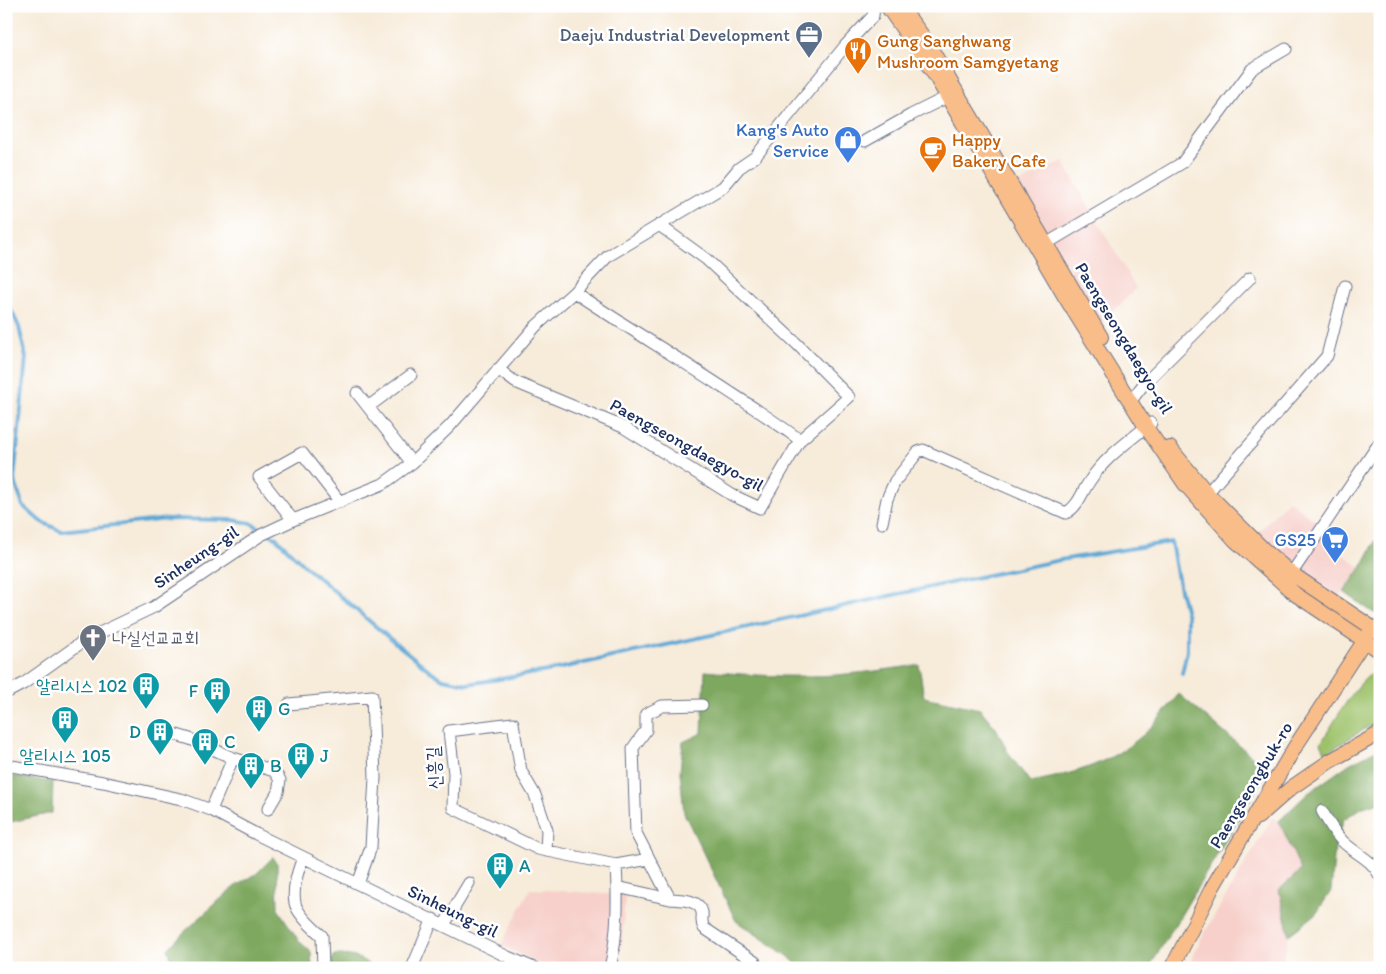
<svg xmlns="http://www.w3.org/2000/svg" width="1386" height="974" viewBox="0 0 1386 974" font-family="Itim,'Poor Story',sans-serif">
<rect width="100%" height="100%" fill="#fff"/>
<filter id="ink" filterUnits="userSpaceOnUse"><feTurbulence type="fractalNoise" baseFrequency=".02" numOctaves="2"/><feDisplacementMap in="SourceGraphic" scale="10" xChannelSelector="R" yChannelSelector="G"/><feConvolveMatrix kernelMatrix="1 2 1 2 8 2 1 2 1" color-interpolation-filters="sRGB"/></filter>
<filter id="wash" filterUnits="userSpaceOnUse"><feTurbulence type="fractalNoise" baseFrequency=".0096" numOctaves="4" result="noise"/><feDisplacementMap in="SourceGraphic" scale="20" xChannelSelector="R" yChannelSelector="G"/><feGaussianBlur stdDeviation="1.12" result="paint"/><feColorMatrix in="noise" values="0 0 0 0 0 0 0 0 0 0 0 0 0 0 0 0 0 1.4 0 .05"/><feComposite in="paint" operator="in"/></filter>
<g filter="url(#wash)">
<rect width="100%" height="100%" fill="#f7ebd9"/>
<path fill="#f7d0cb" d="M 1063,161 L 1136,288 L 1101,324 L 1018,184 Z
M 1289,500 L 1328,532 L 1337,549 L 1361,568 L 1339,597 L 1285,558 L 1258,532 Z
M 1272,818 L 1279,821 L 1301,870 L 1279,890 L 1289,935 L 1281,968 L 1188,968 L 1201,939 Z
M 530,889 L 625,895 L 622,943 L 618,959 L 614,968 L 548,968 L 501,945 Z"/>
<path fill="#9ec26b" stroke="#5c7864" d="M 1380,670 L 1380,723 L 1366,728 L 1326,753 L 1321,743 C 1332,726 1361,672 1380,670 Z"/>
<path fill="#7ea85f" stroke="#4c6c5e" d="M 1376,540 L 1380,543 L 1380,615 L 1372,612 L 1344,592 L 1361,568 Z
M 919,665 L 924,697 L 980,709 L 996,728 L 1009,754 L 1030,782 C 1069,775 1106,765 1137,740 C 1153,728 1166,709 1179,694 L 1268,770 L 1149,968 L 800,968 L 788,956 L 736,921 L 684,813 L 680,772 L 683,742 L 702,733 L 705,671 C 739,674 774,677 808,676 C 845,676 882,670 919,665 Z
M 1380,748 L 1380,802 L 1363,807 L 1344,819 L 1335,847 L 1331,891 L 1316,914 L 1289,935 L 1279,890 L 1301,870 L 1279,821 L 1307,794 L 1349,764 Z
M 6,775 L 53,782 L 52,813 L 6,823 Z
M 273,857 L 277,863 L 278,909 L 299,941 L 311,952 L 312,968 L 174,968 L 168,949 L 182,934 L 234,887 L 256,874 Z
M 334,955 C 347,955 364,956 371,968 L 328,968 Z"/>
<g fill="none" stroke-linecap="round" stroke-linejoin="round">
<path stroke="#5ea8d6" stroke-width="4" d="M 6,299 L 19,327 L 26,358 L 14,479 L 23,506 L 40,521 L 61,531 L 168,519 L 234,520 L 251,523 L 275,537 L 305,566 L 388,637 L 429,670 L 443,679 L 468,684 L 548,671 L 898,594 L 1060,560 L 1171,542 L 1180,590 L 1187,617 L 1187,651 L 1182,673"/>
</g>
</g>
<g filter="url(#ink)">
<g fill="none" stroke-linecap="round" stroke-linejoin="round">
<defs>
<path id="minor" d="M 865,141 L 911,115 L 955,93
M 1039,248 L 1182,163 L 1252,69 L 1286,49
M 574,292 C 649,342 727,387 800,440
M 498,369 L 515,382 L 623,427 L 732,495 L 760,508 L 800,440 L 849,397 L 797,344 L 706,259 L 659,225
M 357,393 L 412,463
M 1130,402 L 1143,385 L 1250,278
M 368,407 L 411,375
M 1203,498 L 1327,356 L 1345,286
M 293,520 L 259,477 L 302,453 L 340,502
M 882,523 L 887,499 L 895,481 L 918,452 L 923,450 L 1066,513 C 1078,507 1082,492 1089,482 C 1105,457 1129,441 1151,423
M 1287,580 L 1380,442
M 6,693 L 23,684 L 85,640 L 154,607 L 261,535 L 293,520 L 383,484 L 412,463 L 450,426 L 535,327 L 574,292 L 608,256 L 723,187 L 739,168 L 755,157 L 845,46 L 873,16 L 874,6
M 289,704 L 372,696 L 375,778 L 371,847 L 358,884
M 167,732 L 190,739 L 233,758 L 274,771 L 280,780 L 278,792 L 268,809
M 6,765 L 103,782 L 181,799 L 211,810 L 256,834 L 358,884 L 508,957 L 534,968
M 211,810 L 233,758
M 1322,811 C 1329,823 1337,838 1348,846 C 1360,856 1373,861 1380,876
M 546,851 L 547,830 L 535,795 L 521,771 L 513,723 L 449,731 L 454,773 L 453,808 L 538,849 L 616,865 L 649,859
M 303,857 C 298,871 292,888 295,903 C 297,913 314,929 322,936 L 323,968
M 617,887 L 670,899 L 636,833 L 633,748 L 646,730 L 646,714 L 662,706 L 702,705
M 670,899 C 680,900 699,899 702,912 C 703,919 700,921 704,928 L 755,962
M 444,925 L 469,883
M 412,968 L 433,919
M 610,968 C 618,933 618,900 616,865"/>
<path id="major" d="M 887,6 L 933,72 L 1064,295 L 1146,427 L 1185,484 L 1235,540 L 1295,594 L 1380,651
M 900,6 L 927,42 L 950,81 L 1101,337
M 1170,448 L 1207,493 L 1263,549 L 1292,574 L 1380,633
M 1258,817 L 1291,788 L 1330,761 L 1380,733
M 1172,968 L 1212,888 L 1295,747 L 1368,635"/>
</defs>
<use href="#minor" stroke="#687189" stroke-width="13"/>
<use href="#major" stroke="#687189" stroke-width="16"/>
<use href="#minor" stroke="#fff" stroke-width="11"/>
<use href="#major" stroke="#f9bd89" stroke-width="14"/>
</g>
</g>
<defs>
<symbol id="office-pin" viewBox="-11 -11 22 30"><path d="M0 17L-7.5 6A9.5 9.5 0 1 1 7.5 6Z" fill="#5c6f8a" stroke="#fff"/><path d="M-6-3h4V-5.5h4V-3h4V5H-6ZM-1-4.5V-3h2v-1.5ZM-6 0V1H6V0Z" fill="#fff"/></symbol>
<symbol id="restaurant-pin" viewBox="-11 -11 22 30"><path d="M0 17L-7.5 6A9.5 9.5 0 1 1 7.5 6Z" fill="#e8710a" stroke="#fff"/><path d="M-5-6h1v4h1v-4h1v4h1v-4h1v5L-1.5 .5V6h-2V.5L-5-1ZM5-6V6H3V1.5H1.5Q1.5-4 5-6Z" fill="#fff"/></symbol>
<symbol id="shop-pin" viewBox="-11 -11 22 30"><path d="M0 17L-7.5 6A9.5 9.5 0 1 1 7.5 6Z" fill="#3f7fe0" stroke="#fff"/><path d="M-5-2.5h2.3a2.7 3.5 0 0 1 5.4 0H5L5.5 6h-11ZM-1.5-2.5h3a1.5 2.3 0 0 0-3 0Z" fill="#fff"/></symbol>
<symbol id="cafe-pin" viewBox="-11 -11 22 30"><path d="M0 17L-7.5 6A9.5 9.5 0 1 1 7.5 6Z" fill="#e8710a" stroke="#fff"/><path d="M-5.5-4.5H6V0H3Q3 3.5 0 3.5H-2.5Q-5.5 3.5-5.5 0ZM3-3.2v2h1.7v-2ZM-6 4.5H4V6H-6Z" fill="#fff"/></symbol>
<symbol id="supermarket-pin" viewBox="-11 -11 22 30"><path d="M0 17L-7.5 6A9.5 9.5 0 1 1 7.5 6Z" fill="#3f7fe0" stroke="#fff"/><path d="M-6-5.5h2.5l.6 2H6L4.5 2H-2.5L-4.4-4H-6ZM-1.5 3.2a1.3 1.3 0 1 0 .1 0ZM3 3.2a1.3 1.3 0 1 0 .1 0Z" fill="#fff"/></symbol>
<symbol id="church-pin" viewBox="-11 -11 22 30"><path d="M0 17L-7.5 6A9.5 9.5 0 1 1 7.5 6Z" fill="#6b7280" stroke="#fff"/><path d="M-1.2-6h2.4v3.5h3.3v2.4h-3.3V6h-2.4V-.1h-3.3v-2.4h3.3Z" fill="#fff"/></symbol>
<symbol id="building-pin" viewBox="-11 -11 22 30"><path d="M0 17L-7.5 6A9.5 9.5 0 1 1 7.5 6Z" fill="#0f9aa8" stroke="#fff"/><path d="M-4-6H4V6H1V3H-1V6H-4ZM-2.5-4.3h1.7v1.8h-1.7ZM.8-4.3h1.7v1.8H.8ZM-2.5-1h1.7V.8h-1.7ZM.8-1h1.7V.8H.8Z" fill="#fff"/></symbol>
</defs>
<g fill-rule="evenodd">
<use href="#office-pin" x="793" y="19" width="32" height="43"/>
<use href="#restaurant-pin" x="842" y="35" width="32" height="43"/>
<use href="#shop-pin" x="832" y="124" width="32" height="43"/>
<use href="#cafe-pin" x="917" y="134" width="32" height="43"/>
<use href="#supermarket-pin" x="1319" y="524" width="32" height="43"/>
<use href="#church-pin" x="77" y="622" width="32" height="43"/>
<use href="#building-pin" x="130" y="670" width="32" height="43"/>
<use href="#building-pin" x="201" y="675" width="32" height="43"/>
<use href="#building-pin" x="243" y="693" width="32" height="43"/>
<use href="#building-pin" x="49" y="704" width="32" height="43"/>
<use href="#building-pin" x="144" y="716" width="32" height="43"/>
<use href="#building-pin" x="189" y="726" width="32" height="43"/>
<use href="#building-pin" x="285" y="740" width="32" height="43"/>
<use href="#building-pin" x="235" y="750" width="32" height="43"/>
<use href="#building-pin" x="484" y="850" width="32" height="43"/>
</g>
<g text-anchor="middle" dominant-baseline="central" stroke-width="5" stroke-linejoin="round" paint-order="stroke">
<g font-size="18" fill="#4e5e75" stroke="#fff" text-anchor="end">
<text x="790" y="35">Daeju Industrial Development</text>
</g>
<g font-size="18" fill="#c56008" stroke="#fff" text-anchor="start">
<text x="877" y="41">Gung Sanghwang<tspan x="877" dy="21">Mushroom Samgyetang</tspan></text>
<text x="952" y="140">Happy<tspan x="952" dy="21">Bakery Cafe</tspan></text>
</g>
<g font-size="18" fill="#366cbe" stroke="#fff" text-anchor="end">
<text x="829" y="130">Kang's Auto<tspan x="829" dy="21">Service</tspan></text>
<text x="1316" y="540">GS25</text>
</g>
<g font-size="18" fill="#1b2f5e" stroke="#fff">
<text transform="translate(1124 338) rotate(59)">Paengseongdaegyo-gil</text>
<text transform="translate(687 445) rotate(29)">Paengseongdaegyo-gil</text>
<text transform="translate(196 557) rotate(-34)">Sinheung-gil</text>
<text transform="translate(434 768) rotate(-93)">신흥길</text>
<text transform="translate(1251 785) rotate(-59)">Paengseongbuk-ro</text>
<text transform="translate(453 911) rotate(26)">Sinheung-gil</text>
</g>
<g font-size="18" fill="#5b616d" stroke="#fff" text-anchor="start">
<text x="112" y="638">나실선교교회</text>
</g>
<g font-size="18" fill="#0d838f" stroke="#fff" text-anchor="start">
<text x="127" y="686" text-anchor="end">알리시스 102</text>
<text x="198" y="691" text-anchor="end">F</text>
<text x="278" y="709">G</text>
<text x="141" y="732" text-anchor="end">D</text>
<text x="224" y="742">C</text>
<text x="65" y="756" text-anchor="middle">알리시스 105</text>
<text x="320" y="756">J</text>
<text x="270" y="766">B</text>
<text x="519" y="866">A</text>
</g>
</g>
<rect width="1386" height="974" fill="none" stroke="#fff" stroke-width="25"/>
</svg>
